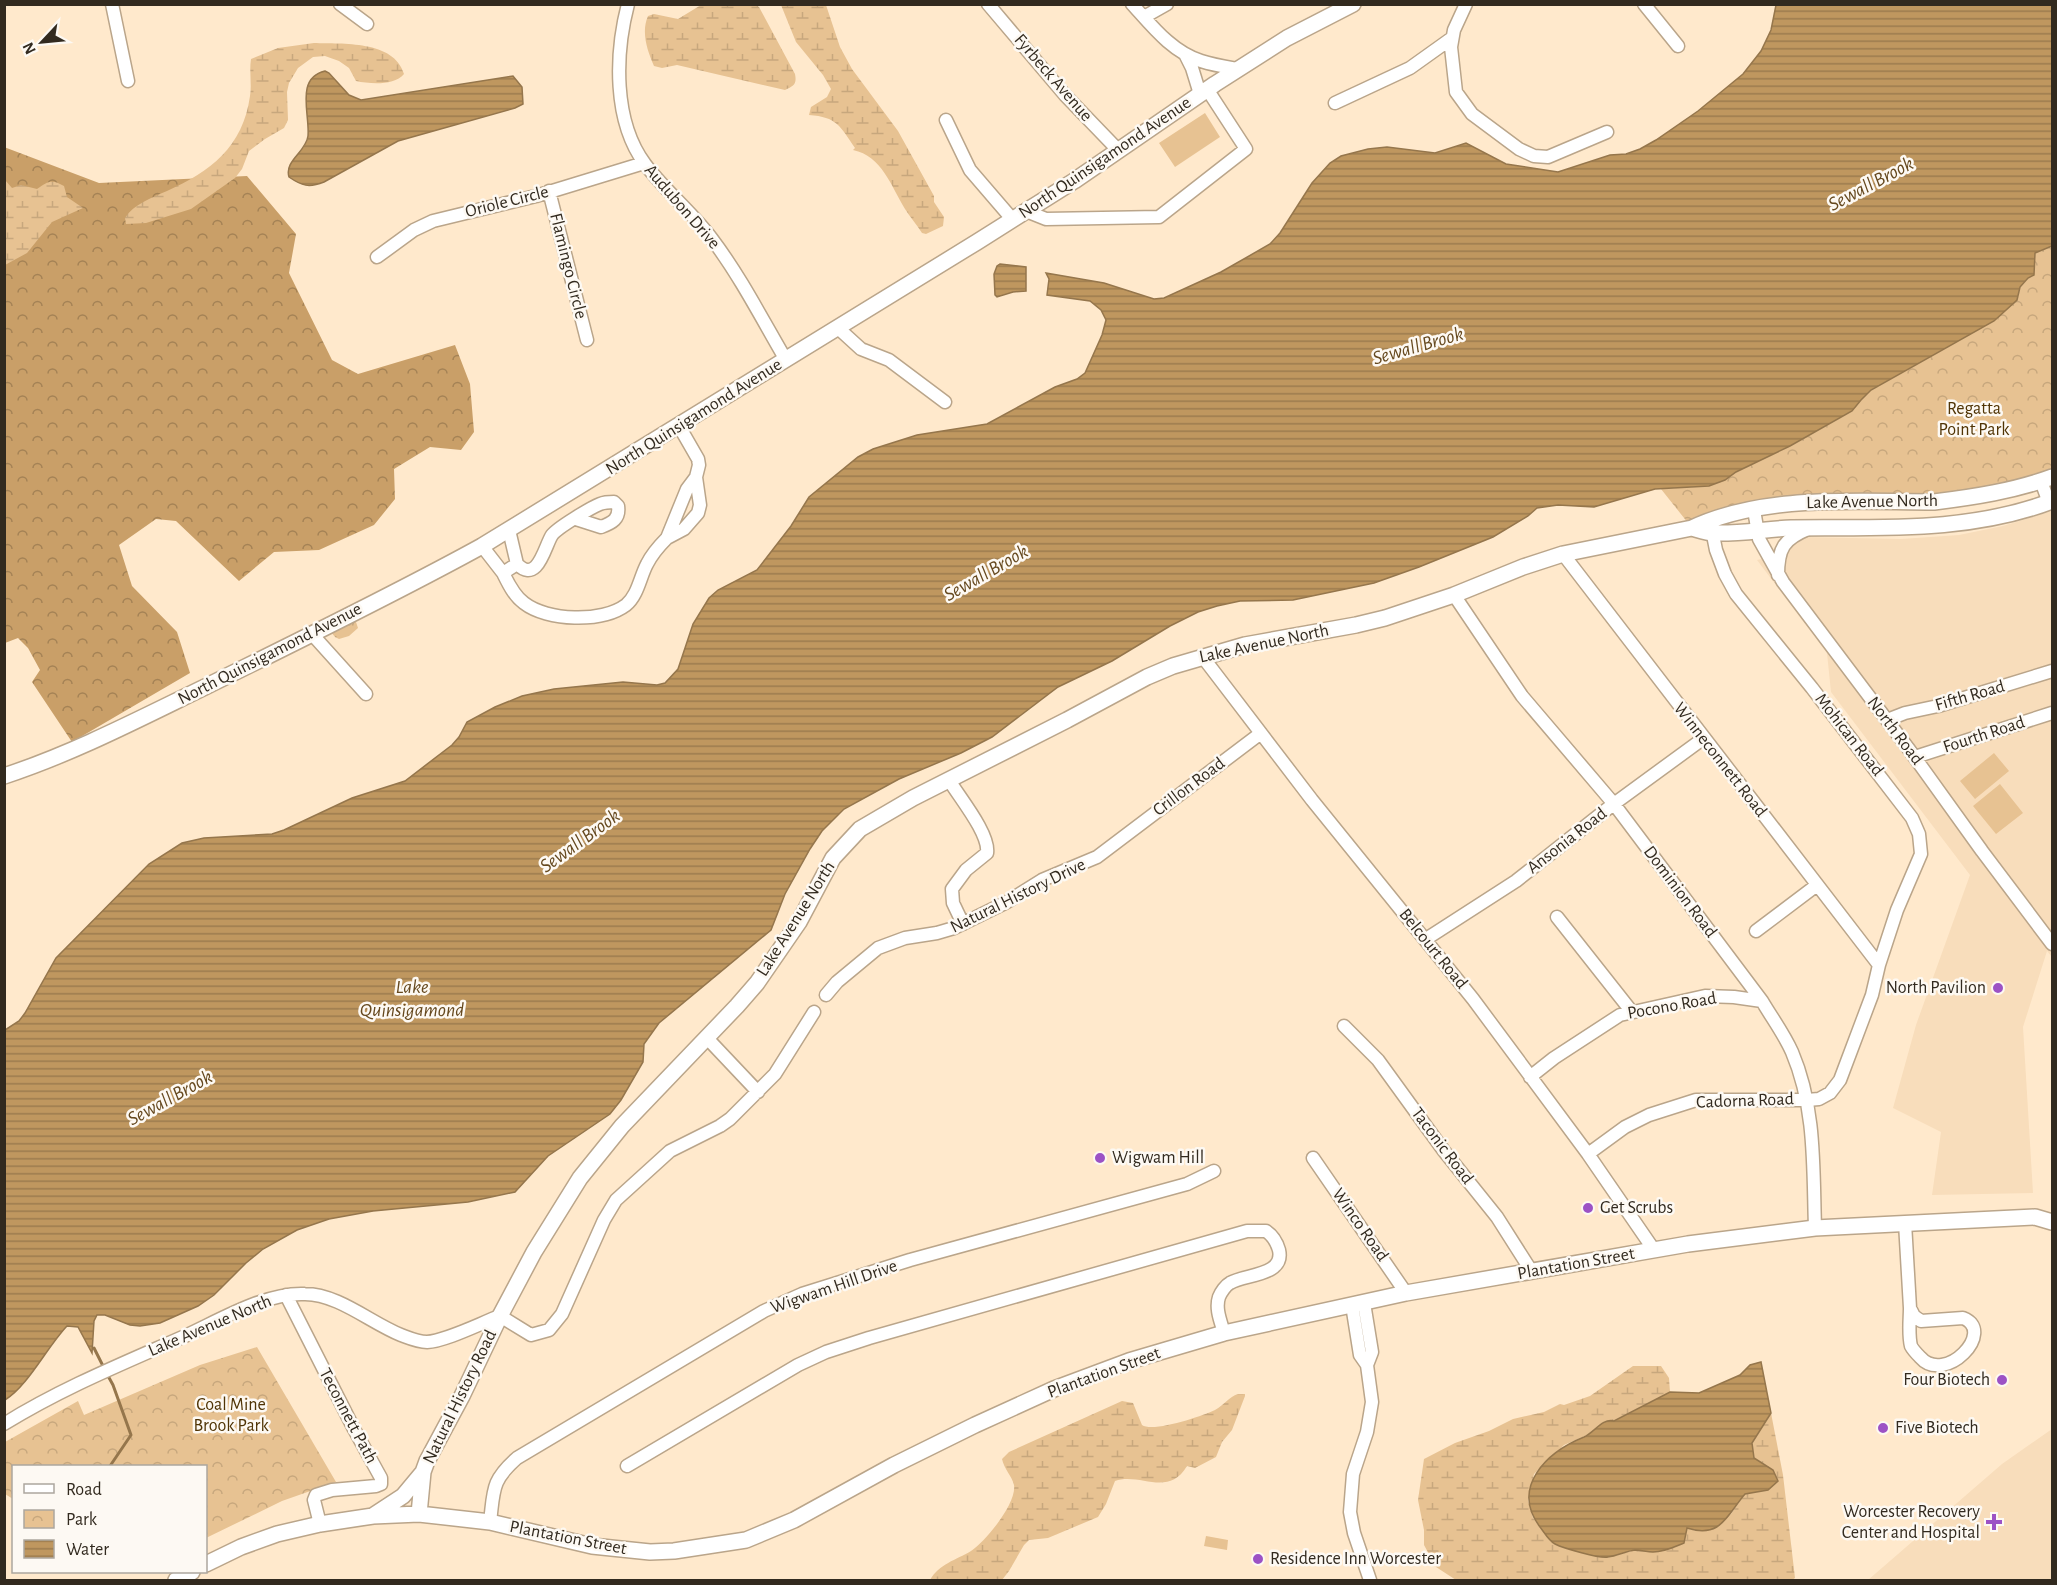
<svg xmlns="http://www.w3.org/2000/svg" width="2057" height="1585" viewBox="0 0 2057 1585" font-family="'Alegreya Sans',sans-serif">
<defs>
<pattern id="grass-tufts" width="24" height="20" patternUnits="userSpaceOnUse" patternTransform="scale(1.5)"><rect width="24" height="20" fill="#e7c292"/><path d="M3 7l-1-3M5 7V3M7 7l1-3M15 17l-1-3M17 17v-4M19 17l1-3" fill="none" stroke="#c7a77d"/></pattern>
<pattern id="forest-crowns" width="20" height="18" patternUnits="userSpaceOnUse" patternTransform="scale(1.5)"><rect width="20" height="18" fill="#c99f68"/><path d="M2 6a3 3 0 1 1 6 0M12 15a3 3 0 1 1 6 0" fill="none" stroke="#a48255"/></pattern>
<pattern id="wetland-marsh" width="20" height="14" patternUnits="userSpaceOnUse" patternTransform="scale(1.5)"><rect width="20" height="14" fill="#e7c292"/><path d="M1 5h8M5 5V1M11 12h8M15 12V8" fill="none" stroke="#c7a77d"/></pattern>
<pattern id="park-crowns" width="20" height="18" patternUnits="userSpaceOnUse" patternTransform="scale(1.5)"><rect width="20" height="18" fill="#e7c292"/><path d="M2 6a3 3 0 1 1 6 0M12 15a3 3 0 1 1 6 0" fill="none" stroke="#c7a77d"/></pattern>
<pattern id="water-rules" width="6" height="5" patternUnits="userSpaceOnUse" patternTransform="scale(1.5)"><rect width="6" height="5" fill="#bf975f"/><path d="M0 2.5h6" fill="none" stroke="#9c7b4e"/></pattern>
</defs>
<rect width="100%" height="100%" fill="#ffe9cc"/>
<path fill="#f8ddbb" d="M 2052,511 L 2052,957 L 2047,951 L 2023,1027 L 2033,1193 L 1932,1195 L 1941,1132 L 1893,1108 L 1916,1025 L 1970,875 L 1831,692 L 1827,653 L 1757,560 L 1784,554 L 1787,546 L 1801,537 L 1901,539 L 1959,535 L 2003,526 Z
M 2052,1429 L 2052,1580 L 1868,1580 L 2002,1464 Z"/>
<path fill="url(#grass-tufts)" d="M 355,619 L 358,628 L 349,636 L 339,639 L 335,637 L 331,632 Z"/>
<path fill="url(#forest-crowns)" d="M 4,147 L 99,183 L 247,176 L 296,234 L 289,273 L 332,360 L 358,374 L 455,345 L 470,384 L 474,432 L 461,450 L 430,447 L 394,469 L 395,499 L 374,525 L 319,550 L 274,552 L 239,581 L 176,521 L 156,519 L 119,545 L 132,586 L 177,632 L 190,673 L 72,742 L 32,682 L 40,670 L 28,648 L 18,638 L 5,643 Z"/>
<path fill="url(#wetland-marsh)" d="M 701,5 L 755,4 L 759,7 L 795,74 C 797,84 794,86 785,90 L 677,65 L 662,68 L 654,66 C 647,50 641,32 648,16 L 654,14 L 678,19 Z
M 781,5 L 826,5 L 840,47 L 852,69 L 898,131 L 934,196 L 934,202 L 944,217 L 943,226 L 926,234 L 922,233 C 917,225 910,217 905,209 C 891,186 882,156 853,150 L 855,148 C 840,126 837,117 809,115 L 811,107 L 827,97 L 831,89 L 823,75 L 796,42 Z
M 314,43 C 342,44 394,40 404,74 C 394,86 370,84 356,81 L 349,68 L 339,61 L 325,56 L 313,57 L 298,68 L 289,83 L 287,92 L 288,120 L 284,128 L 265,139 L 249,151 L 242,169 L 235,178 L 191,209 L 146,223 L 126,224 L 125,218 C 134,204 151,198 167,191 C 210,172 243,147 250,96 C 252,84 249,72 251,59 L 278,48 Z
M 5,180 L 12,188 L 21,185 L 37,189 C 48,181 52,179 64,186 L 67,197 L 83,208 L 52,222 L 27,253 L 5,265 Z
M 1633,1366 L 1661,1366 L 1669,1378 L 1670,1392 L 1614,1421 L 1609,1420 L 1600,1425 L 1594,1432 L 1564,1445 L 1534,1474 L 1528,1501 L 1533,1518 L 1554,1544 L 1606,1558 L 1635,1550 L 1656,1552 L 1687,1528 L 1696,1531 L 1706,1531 L 1731,1514 L 1745,1494 L 1768,1490 L 1773,1470 L 1754,1458 L 1752,1443 L 1771,1413 L 1783,1475 L 1795,1578 L 1792,1580 L 1456,1580 L 1436,1567 L 1424,1545 L 1424,1530 L 1418,1500 L 1424,1459 L 1455,1443 L 1489,1431 L 1513,1419 L 1544,1412 L 1560,1404 L 1564,1405 L 1590,1396 Z
M 1238,1394 L 1245,1394 L 1245,1396 L 1232,1430 L 1222,1442 L 1216,1457 L 1195,1468 L 1187,1466 C 1168,1498 1140,1472 1115,1481 L 1106,1504 L 1098,1517 L 1048,1538 L 1029,1540 L 1024,1545 L 1009,1571 L 1002,1580 L 930,1580 C 939,1564 956,1560 971,1551 C 986,1541 1017,1503 1014,1485 C 1012,1476 1004,1469 1002,1459 L 1009,1452 L 1122,1401 L 1133,1403 L 1142,1425 C 1153,1433 1202,1416 1215,1410 C 1224,1405 1229,1397 1238,1394 Z"/>
<path fill="url(#park-crowns)" d="M 2052,246 L 2052,477 L 1998,492 L 1792,503 L 1692,528 L 1661,489 L 1709,486 L 1725,480 L 1736,472 L 1790,446 L 1852,411 L 1861,400 L 1871,390 L 1994,320 L 2017,300 L 2020,287 L 2028,278 L 2034,275 L 2035,253 Z
M 257,1347 L 336,1482 L 282,1501 L 206,1538 L 206,1466 L 14,1466 L 13,1499 L 5,1494 L 5,1442 L 78,1401 L 84,1415 L 200,1365 Z"/>
<path fill="#e7c292" d="M 1205,113 L 1220,137 L 1175,167 L 1159,143 Z
M 1994,753 L 2009,771 L 1975,799 L 1960,781 Z
M 2000,784 L 2023,813 L 1996,834 L 1973,806 Z
M 1206,1536 L 1228,1540 L 1227,1550 L 1204,1546 Z"/>
<path fill="url(#water-rules)" stroke="#95764c" stroke-width="1.5" d="M 1776,5 L 2052,5 L 2052,246 L 2035,253 L 2034,275 L 2028,278 L 2020,287 L 2017,300 L 1994,321 L 1871,390 L 1861,400 L 1852,411 L 1790,446 L 1736,472 L 1725,480 L 1709,486 L 1655,489 L 1594,507 L 1558,505 L 1537,508 L 1528,516 L 1493,537 L 1419,567 L 1374,583 L 1293,600 L 1240,601 L 1217,606 L 1198,612 L 1170,626 L 1112,661 L 1058,687 L 992,737 L 961,753 L 899,779 L 844,809 L 822,831 L 810,849 L 785,894 L 771,930 L 659,1023 L 644,1044 L 643,1062 L 621,1100 L 610,1114 L 548,1156 L 515,1192 L 468,1202 L 373,1211 L 329,1219 L 297,1230 L 263,1249 L 246,1263 L 214,1295 L 198,1306 L 160,1323 L 140,1326 L 130,1325 L 105,1315 L 97,1315 L 94,1321 L 92,1353 L 78,1327 L 67,1326 C 47,1347 28,1386 5,1400 L 5,1030 L 19,1021 L 25,1013 L 56,958 L 149,864 L 182,843 L 204,838 L 272,834 L 284,830 L 352,798 L 405,781 L 452,745 L 459,737 L 467,722 L 495,707 L 522,696 L 554,689 L 623,682 L 657,685 L 665,683 L 678,669 L 693,624 L 709,598 L 718,590 L 757,570 L 791,526 L 809,497 L 858,457 L 873,449 L 917,435 L 987,424 L 1055,387 L 1077,379 L 1085,373 L 1102,335 L 1106,320 L 1101,310 L 1090,301 L 1047,295 L 1049,279 L 1046,273 L 1104,283 L 1154,299 L 1164,298 L 1221,272 L 1270,244 L 1280,233 L 1312,183 L 1330,163 L 1341,156 L 1368,149 L 1387,147 L 1435,153 L 1466,143 L 1506,164 L 1558,172 L 1610,155 L 1626,154 L 1640,149 L 1656,140 L 1698,111 L 1743,74 L 1761,51 L 1771,30 Z
M 325,71 L 329,73 L 349,95 L 361,100 L 513,76 L 522,87 L 523,104 L 515,108 L 398,141 L 324,182 C 309,188 302,186 289,177 C 284,161 306,152 308,136 C 310,114 295,78 325,71 Z
M 1000,264 L 1026,267 L 1026,291 L 1013,292 L 997,297 L 995,295 L 994,274 L 997,266 Z
M 1761,1362 L 1771,1413 L 1752,1443 L 1754,1458 L 1773,1470 L 1778,1481 L 1768,1490 L 1745,1494 C 1727,1515 1721,1539 1687,1528 L 1684,1543 C 1674,1547 1665,1552 1653,1552 C 1647,1552 1641,1550 1635,1550 C 1626,1551 1617,1556 1608,1557 C 1600,1559 1563,1548 1555,1544 C 1549,1541 1544,1532 1540,1527 C 1510,1487 1547,1452 1584,1437 C 1595,1432 1602,1418 1614,1421 L 1670,1392 L 1699,1393 L 1740,1375 L 1750,1365 Z"/>
<g fill="none" stroke-linecap="round" stroke-linejoin="round">
<path stroke="#95764c" stroke-width="3" d="M 94,1348 L 104,1368
M 107,1374 L 113,1385 L 131,1435 L 110,1466"/>
<defs>
<path id="minor" d="M 112,4 L 128,81
M 340,4 L 367,24
M 628,4 C 615,54 613,121 645,164 C 665,191 692,212 712,239 C 740,276 762,319 786,360
M 988,4 L 1065,95 L 1119,151
M 1132,4 C 1152,26 1172,52 1201,61 C 1213,65 1226,67 1238,69
M 1466,4 L 1454,30 L 1451,47 L 1456,92 L 1472,114 L 1519,149 L 1534,156 L 1548,157 L 1607,132
M 1644,4 L 1678,46
M 1144,17 L 1167,4
M 1185,54 L 1192,68 L 1200,94
M 1335,103 L 1410,68 L 1452,38
M 946,120 L 970,170 L 1013,220
M 549,191 L 587,340
M 1026,211 L 1046,219 L 1159,217 L 1246,149 L 1207,89
M 377,257 L 414,230 L 433,221 L 536,196 L 644,163
M 838,328 L 861,349 L 889,360 L 945,402
M 679,426 L 698,459 L 699,465 L 696,477 L 700,505 L 698,513 L 684,529 L 667,538 L 687,489 L 696,477
M 2041,481 L 2049,503
M 1754,510 L 1759,539 L 1783,582 L 1908,748 L 1982,851 L 2052,944
M 509,530 L 517,564 C 538,585 545,545 552,535 C 557,528 592,507 600,504 C 605,502 609,502 614,502 L 618,506 C 620,519 612,523 601,527 L 576,519
M 482,546 L 503,573
M 1563,554 L 1879,965
M 517,564 L 503,573 C 508,583 514,596 524,603 C 547,621 602,623 626,605 C 638,595 640,577 647,564 C 652,554 659,546 667,538
M 1778,575 C 1778,548 1784,539 1808,529
M 1454,595 L 1522,696 L 1614,804 L 1762,1001 C 1772,1018 1784,1034 1792,1052 C 1816,1108 1813,1169 1815,1228
M 311,633 L 366,694
M 1202,656 L 1312,800 L 1473,999 L 1588,1154 L 1654,1250
M 1887,720 L 1905,713 L 1938,706 L 2052,671
M 1915,757 L 2052,713
M 949,780 C 959,797 990,834 987,853 L 966,870 L 952,889 L 953,903 L 963,924
M 1557,917 L 1632,1012
M 1756,931 L 1817,885
M 1426,939 L 1516,881 L 1611,806 L 1704,738
M 826,995 L 837,982 L 878,948 L 905,938 L 937,933 L 954,928 L 1007,902 L 1042,880 L 1097,857 L 1261,733
M 1344,1026 L 1378,1060 L 1444,1151 L 1497,1217 L 1532,1272
M 706,1037 L 758,1092
M 1530,1077 L 1554,1058 L 1620,1015 L 1705,996 L 1734,997 L 1762,1001
M 1588,1154 L 1625,1127 L 1649,1115 L 1696,1100 L 1807,1100 L 1819,1099 L 1830,1093 L 1840,1080 L 1872,995 L 1879,965 L 1897,910 L 1921,854 L 1919,834 L 1912,818 L 1812,688 L 1736,594 L 1725,574 L 1716,550 L 1711,525
M 1313,1158 L 1406,1293
M 1905,1223 L 1910,1308 L 1914,1316 L 1921,1321 L 1963,1318 C 1997,1331 1945,1386 1920,1357 C 1917,1354 1913,1350 1911,1346 C 1908,1334 1910,1319 1910,1308
M 286,1295 L 354,1429 L 381,1478 L 381,1484 L 376,1486 L 332,1490 L 316,1495 L 314,1500 L 320,1524
M 1364,1303 L 1372,1352 L 1367,1365
M 1352,1305 L 1360,1355 L 1367,1365 L 1372,1402 L 1367,1432 L 1353,1474 L 1350,1512 L 1354,1533 L 1370,1580
M 4,1424 C 62,1388 124,1363 185,1336 C 220,1320 266,1292 305,1294 C 338,1294 371,1323 401,1335 C 409,1338 418,1342 427,1342 C 446,1341 481,1323 500,1316 L 531,1335 L 549,1330 L 562,1314 L 604,1220 L 616,1200 L 670,1151 L 720,1126 L 730,1119 L 775,1074 L 814,1012
M 627,1466 L 798,1365 L 826,1352 L 869,1338 L 1247,1231 L 1266,1231 C 1272,1235 1277,1243 1279,1250 C 1285,1276 1245,1274 1230,1283 C 1226,1285 1221,1292 1219,1297 C 1215,1309 1221,1322 1224,1333
M 490,1522 C 494,1490 491,1481 517,1458 L 764,1311 L 802,1294 L 910,1260 L 1187,1184 L 1214,1171"/>
<path id="major" d="M 1692,528 C 1699,530 1707,533 1714,533 C 1740,534 1766,529 1791,528 C 1880,527 1968,533 2052,501
M 4,776 C 74,753 139,719 205,687 C 298,641 391,596 482,546 L 977,242 L 1074,181 L 1215,84 L 1287,38 L 1353,4
M 419,1514 L 423,1472 L 427,1461 L 462,1396 L 500,1316 L 534,1252 L 580,1178 L 622,1126 L 737,1006 L 757,983 L 799,922 L 833,858 L 860,829 L 913,798 L 1067,720 L 1147,677 L 1173,666 L 1245,645 L 1356,625 L 1385,618 L 1454,595 L 1523,567 L 1563,554 L 1692,528 C 1764,494 1856,502 1934,502 C 1974,497 2014,491 2052,477
M 374,1515 L 403,1496 L 423,1472
M 206,1564 L 241,1547 L 277,1534 L 320,1524 L 373,1516 L 419,1514 L 490,1522 L 592,1546 L 650,1552 L 674,1551 L 746,1540 L 794,1520 L 894,1465 L 975,1425 L 1054,1389 L 1129,1361 L 1224,1333 L 1406,1293 L 1688,1244 L 1815,1228 L 2035,1217 L 2052,1222
M 176,1580 L 192,1572"/>
</defs>
<use href="#minor" stroke="#baa58a" stroke-width="15"/>
<use href="#major" stroke="#baa58a" stroke-width="18"/>
<use href="#minor" stroke="#fff" stroke-width="12"/>
<use href="#major" stroke="#fff" stroke-width="15"/>
</g>
<g fill="#9c52c5" stroke="#fdf9f3" stroke-width="2">
<circle cx="1998" cy="988" r="6"/>
<circle cx="1100" cy="1158" r="6"/>
<circle cx="1588" cy="1208" r="6"/>
<circle cx="2002" cy="1380" r="6"/>
<circle cx="1883" cy="1428" r="6"/>
<path d="M1991 1513h6v6h6v6h-6v6h-6v-6h-6v-6h6z"/>
<circle cx="1258" cy="1559" r="6"/>
</g>
<g text-anchor="middle" dominant-baseline="central" stroke-width="5" stroke-linejoin="round" paint-order="stroke">
<g font-size="18" fill="#322a1f" stroke="#fdf9f3">
<text transform="translate(1053 78) rotate(49)">Fyrbeck Avenue</text>
<text transform="translate(1105 158) rotate(-34)">North Quinsigamond Avenue</text>
<text transform="translate(507 202) rotate(-14)">Oriole Circle</text>
<text transform="translate(682 207) rotate(49)">Audubon Drive</text>
<text transform="translate(568 266) rotate(76)">Flamingo Circle</text>
<text transform="translate(694 417) rotate(-32)">North Quinsigamond Avenue</text>
<text transform="translate(1872 502) rotate(-1)">Lake Avenue North</text>
<text transform="translate(1264 644) rotate(-12)">Lake Avenue North</text>
<text transform="translate(270 654) rotate(-27)">North Quinsigamond Avenue</text>
<text transform="translate(1970 696) rotate(-16)">Fifth Road</text>
<text transform="translate(1895 731) rotate(53)">North Road</text>
<text transform="translate(1849 735) rotate(52)">Mohican Road</text>
<text transform="translate(1984 735) rotate(-18)">Fourth Road</text>
<text transform="translate(1720 760) rotate(52)">Winneconnett Road</text>
<text transform="translate(1189 787) rotate(-37)">Crillon Road</text>
<text transform="translate(1567 841) rotate(-38)">Ansonia Road</text>
<text transform="translate(1680 892) rotate(53)">Dominion Road</text>
<text transform="translate(1018 896) rotate(-26)">Natural History Drive</text>
<text transform="translate(796 919) rotate(-58)">Lake Avenue North</text>
<text transform="translate(1433 949) rotate(51)">Belcourt Road</text>
<text transform="translate(1672 1006) rotate(-10)">Pocono Road</text>
<text transform="translate(1745 1101) rotate(-2)">Cadorna Road</text>
<text transform="translate(1442 1146) rotate(53)">Taconic Road</text>
<text transform="translate(1360 1225) rotate(55)">Winco Road</text>
<text transform="translate(1576 1264) rotate(-10)">Plantation Street</text>
<text transform="translate(834 1287) rotate(-19)">Wigwam Hill Drive</text>
<text transform="translate(210 1326) rotate(-23)">Lake Avenue North</text>
<text transform="translate(1104 1373) rotate(-20)">Plantation Street</text>
<text transform="translate(460 1397) rotate(-64)">Natural History Road</text>
<text transform="translate(348 1416) rotate(62)">Teconnett Path</text>
<text transform="translate(568 1538) rotate(11)">Plantation Street</text>
</g>
<g font-size="18" fill="#503405" stroke="#fdf9f3">
<text x="1974" y="409">Regatta<tspan x="1974" dy="21">Point Park</tspan></text>
<text x="231" y="1405">Coal Mine<tspan x="231" dy="21">Brook Park</tspan></text>
</g>
<g font-size="18" fill="#322a1f" stroke="#fdf9f3" text-anchor="start">
<text x="1986" y="988" text-anchor="end">North Pavilion</text>
<text x="1112" y="1158">Wigwam Hill</text>
<text x="1600" y="1208">Get Scrubs</text>
<text x="1990" y="1380" text-anchor="end">Four Biotech</text>
<text x="1895" y="1428">Five Biotech</text>
<text x="1980" y="1512" text-anchor="end">Worcester Recovery<tspan x="1980" dy="21">Center and Hospital</tspan></text>
<text x="1270" y="1559">Residence Inn Worcester</text>
</g>
<g font-size="20" font-style="italic" fill="#66491f" stroke="#fdf9f3">
<text transform="translate(1871 184) rotate(-28)">Sewall Brook</text>
<text transform="translate(1418 346) rotate(-16)">Sewall Brook</text>
<text transform="translate(986 573) rotate(-30)">Sewall Brook</text>
<text transform="translate(580 841) rotate(-36)">Sewall Brook</text>
<text x="412" y="987">Lake<tspan x="412" dy="23">Quinsigamond</tspan></text>
<text transform="translate(170 1098) rotate(-29)">Sewall Brook</text>
</g>
</g>
<rect width="2057" height="1585" fill="none" stroke="#322a1f" stroke-width="12"/>
<rect x="12" y="1465" width="195" height="108" fill="#fdf9f3" stroke="#aca69e" stroke-width="1.5"/>
<rect x="24" y="1484" width="30" height="9" fill="#ffffff" stroke="#aca69e" stroke-width="1.5"/>
<text x="66" y="1495" font-size="18" fill="#322a1f">Road</text>
<rect x="24" y="1510" width="30" height="18" fill="url(#park-crowns)" stroke="#aca69e" stroke-width="1.5"/>
<text x="66" y="1525" font-size="18" fill="#322a1f">Park</text>
<rect x="24" y="1540" width="30" height="18" fill="url(#water-rules)" stroke="#aca69e" stroke-width="1.5"/>
<text x="66" y="1555" font-size="18" fill="#322a1f">Water</text>
<g transform="translate(42 42) rotate(244)" stroke="#fdf9f3" stroke-width="4.5" paint-order="stroke">
<path d="M0-4.5L10 22L0 15L-10 22Z" fill="#322a1f"/>
<text y="-9" font-size="16" font-weight="bold" text-anchor="middle" fill="#322a1f">N</text>
</g>
</svg>
